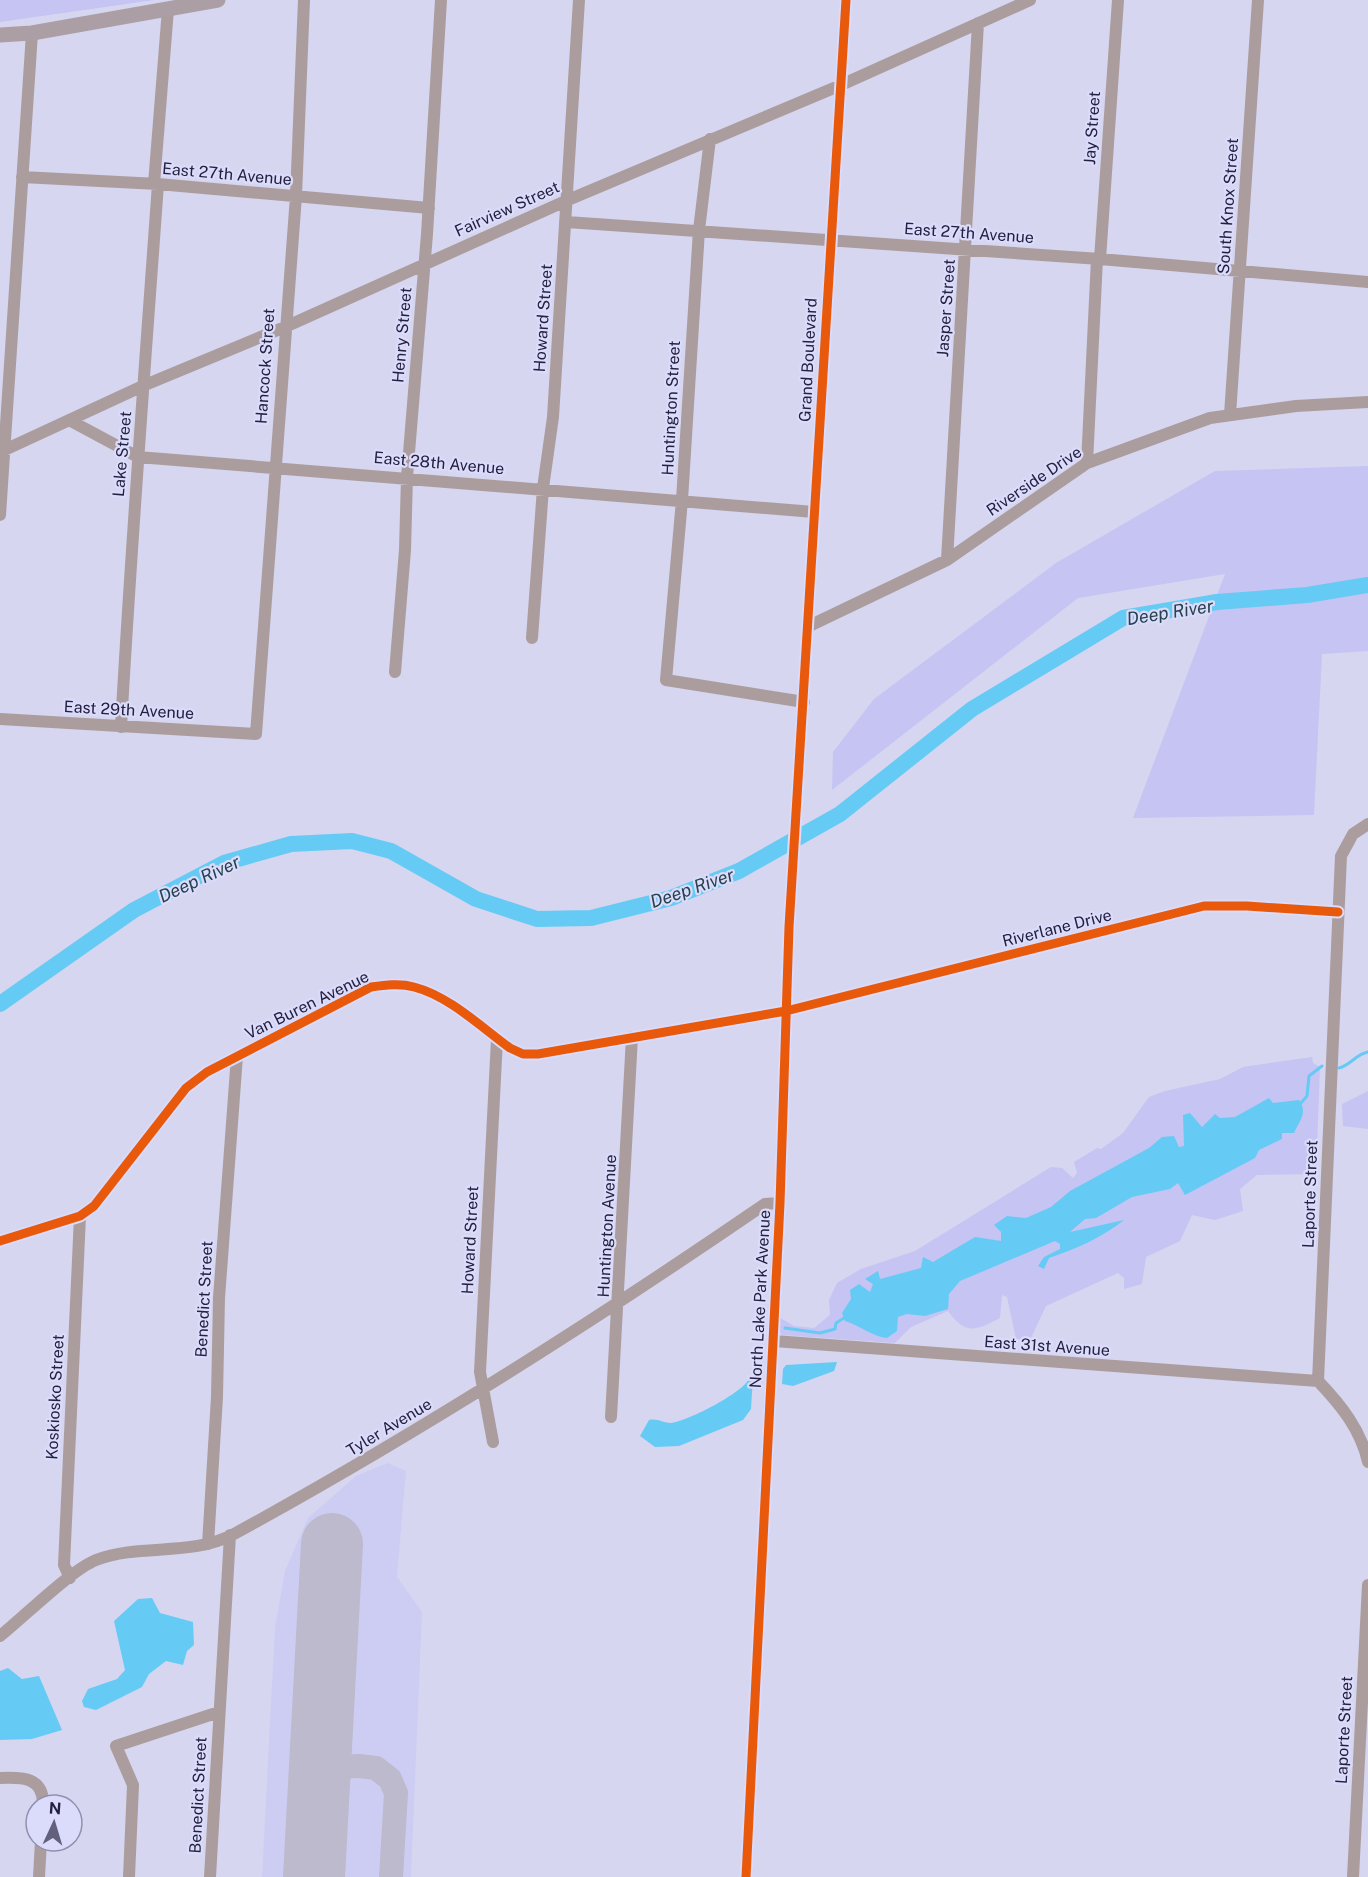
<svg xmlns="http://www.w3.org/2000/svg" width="1368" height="1877" viewBox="0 0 1368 1877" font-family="'Public Sans',sans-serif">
<rect width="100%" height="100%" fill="#d6d6f0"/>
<path fill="#cdcdf4" d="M 388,1463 L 406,1471 L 397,1577 L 422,1612 L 411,1877 L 262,1877 L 275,1627 L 285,1571 L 308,1518 L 356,1476 Z"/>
<path fill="#c5c4f3" d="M 0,0 L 154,0 L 0,22 Z
M 1368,466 L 1368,651 L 1322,654 L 1314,815 L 1133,818 L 1225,574 L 1078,598 L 832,790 L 833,752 L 874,699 L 1056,563 L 1215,471 Z
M 1312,1057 L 1313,1063 L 1320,1067 L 1316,1174 L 1257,1175 L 1240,1189 L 1243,1211 L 1215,1220 L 1192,1215 L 1180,1241 L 1146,1257 L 1142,1284 L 1124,1289 L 1124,1278 L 1118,1273 L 1046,1306 L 1030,1340 L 1016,1339 L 1007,1297 L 1002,1295 L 1000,1318 C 977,1330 966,1336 948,1311 L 911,1327 L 895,1343 L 782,1335 L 778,1328 L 777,1316 L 794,1326 L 814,1328 L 830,1315 L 829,1300 L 837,1283 L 861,1269 L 915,1251 L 1051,1167 L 1062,1168 L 1073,1178 L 1077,1173 L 1074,1162 L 1097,1148 L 1101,1149 L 1123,1133 L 1149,1097 L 1165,1091 L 1220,1079 L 1243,1067 Z
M 1368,1091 L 1368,1129 L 1343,1126 L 1342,1104 Z"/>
<path fill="#65cbf4" d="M 1269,1098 L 1273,1103 L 1299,1100 C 1308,1112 1300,1120 1294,1133 L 1282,1133 L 1282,1139 L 1259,1150 L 1255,1158 L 1185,1195 L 1178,1183 L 1170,1189 L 1132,1197 L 1096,1218 L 1085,1219 L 1070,1232 L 1124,1220 C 1101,1238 1076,1249 1049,1258 L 1044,1269 L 1038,1266 L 1044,1257 L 1060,1249 L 1060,1244 L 1055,1241 L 960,1281 L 949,1294 L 948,1309 L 925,1316 L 907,1314 L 898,1317 L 897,1331 L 887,1338 C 871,1336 861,1326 845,1321 L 842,1313 L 851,1299 L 850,1290 L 859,1284 L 870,1292 L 873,1284 L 865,1279 L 878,1271 L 880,1279 L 921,1268 L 923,1257 L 933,1262 L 975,1237 L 1001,1241 L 1001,1232 L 994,1225 L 1007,1216 L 1026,1218 L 1051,1207 L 1070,1191 L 1149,1148 L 1162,1137 L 1174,1136 L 1179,1147 L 1184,1146 L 1183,1115 L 1190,1113 L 1202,1127 L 1215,1114 L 1220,1118 L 1235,1117 Z
M 837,1362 L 834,1371 L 793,1386 L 782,1384 L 783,1369 L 786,1365 Z
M 750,1377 L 753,1377 L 751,1409 L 743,1420 L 679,1446 L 655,1447 L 640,1436 L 649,1420 C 657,1418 663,1423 671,1423 C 688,1421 745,1392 750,1377 Z
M 152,1598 L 160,1613 L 193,1622 L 194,1645 L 187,1651 L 183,1665 L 166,1661 L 149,1674 L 142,1687 L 96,1710 L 84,1707 L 82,1701 L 88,1689 L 117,1679 L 125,1670 L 114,1621 L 138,1599 Z
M 8,1668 L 22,1679 L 39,1676 L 62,1730 L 32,1739 L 0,1740 L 0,1671 Z"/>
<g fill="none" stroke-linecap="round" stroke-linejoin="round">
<path stroke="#65cbf4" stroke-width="3" d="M 1339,1068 C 1351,1065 1356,1054 1368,1052
M 1301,1103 L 1307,1096 L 1309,1076 L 1322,1066
M 785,1328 L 820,1333 L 835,1329 L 836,1323 L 844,1318"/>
<path stroke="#65cbf4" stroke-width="16" d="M 0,1004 L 134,910 L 224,863 L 291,844 L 352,841 L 391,851 L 476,899 L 537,919 L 591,918 L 671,898 L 739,871 L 840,814 L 972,709 L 1123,618 L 1217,602 L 1307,595 L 1368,585"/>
<path stroke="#bcbacc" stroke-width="24" d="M 320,1768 L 359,1766 L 376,1768 L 390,1779 L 396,1793 L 391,1877"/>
<path stroke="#bcbacc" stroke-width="62" d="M 314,1877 L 332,1544"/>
<path stroke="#ab9d9e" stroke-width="12" d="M 710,139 L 699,230 L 682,500 L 666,680 L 804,702
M 22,177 L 158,184 L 429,208
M 154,184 L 168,9
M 567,222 L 1100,259 L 1368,282
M 1100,259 L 1118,0
M 1230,415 L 1258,0
M 69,420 L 138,457 L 814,512
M 0,452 L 145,385 L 285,327 L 568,200 L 841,85 L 1030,0
M 1087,463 L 1097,259
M 0,515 L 32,33
M 947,560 L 978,23
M 807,627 L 947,560 L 1087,463 L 1210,418 L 1296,406 L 1368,402
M 532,638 L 543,488 L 553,417 L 579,0
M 395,672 L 405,550 L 407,477 L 427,234 L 441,0
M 0,719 L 256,734 L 296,196 L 304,0
M 121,727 C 131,546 145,365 158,184
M 1368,824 L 1353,834 L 1341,856 L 1318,1381 C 1341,1405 1361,1430 1368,1462
M 0,1241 L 80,1216 L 94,1206 L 186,1088 L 207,1072 L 371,987 C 385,985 400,983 414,987 C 449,996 481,1027 510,1048 L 523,1054 L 538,1054 L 786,1011 L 1204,906 L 1247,906 L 1338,912
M 774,1341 L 1318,1381
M 611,1417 L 632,1037
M 493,1442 L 480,1372 L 497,1039
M 208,1544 L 217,1397 L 219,1298 L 237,1056
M 70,1578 L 64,1565 L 80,1216
M 0,1636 C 24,1617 71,1570 96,1560 C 141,1543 191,1557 234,1534 C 417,1434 593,1322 765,1204 L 780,1203
M 0,1778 C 22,1777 44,1777 43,1805
M 39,1877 L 41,1841
M 129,1877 L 133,1785 L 116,1746 L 219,1712
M 210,1877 L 230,1535
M 746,1877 L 780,1203 L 789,927 L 846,0
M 1353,1877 L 1368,1585"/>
<path stroke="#ab9fa5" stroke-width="15" d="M 0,35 L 32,33 L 218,0"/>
<defs>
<path id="cycleway" d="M 0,1241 L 80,1216 L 94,1206 L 186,1088 L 207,1072 L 371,987 C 385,985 400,983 414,987 C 449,996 481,1027 510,1048 L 523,1054 L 538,1054 L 786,1011 L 1204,906 L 1247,906 L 1338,912
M 746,1877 L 780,1203 L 789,927 L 846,0"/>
</defs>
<use href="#cycleway" stroke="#dbdbfb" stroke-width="13"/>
<use href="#cycleway" stroke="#e8590c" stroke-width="9"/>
</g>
<g text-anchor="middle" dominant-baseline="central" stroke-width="4.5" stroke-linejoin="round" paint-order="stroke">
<g font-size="16" fill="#23213e" stroke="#dbdbfb">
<text transform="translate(1092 128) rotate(-86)">Jay Street</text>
<text transform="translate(227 174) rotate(5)">East 27th Avenue</text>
<text transform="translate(1228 206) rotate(-86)">South Knox Street</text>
<text transform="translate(507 209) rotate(-24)">Fairview Street</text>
<text transform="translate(969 233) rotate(4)">East 27th Avenue</text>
<text transform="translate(946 308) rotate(-86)">Jasper Street</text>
<text transform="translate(543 318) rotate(-86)">Howard Street</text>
<text transform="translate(402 335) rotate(-85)">Henry Street</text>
<text transform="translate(808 360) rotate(-87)">Grand Boulevard</text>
<text transform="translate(265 366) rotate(-86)">Hancock Street</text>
<text transform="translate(671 408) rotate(-87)">Huntington Street</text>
<text transform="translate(122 454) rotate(-85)">Lake Street</text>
<text transform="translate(439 463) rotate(5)">East 28th Avenue</text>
<text transform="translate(1034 481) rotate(-34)">Riverside Drive</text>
<text transform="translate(129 710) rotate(3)">East 29th Avenue</text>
<text transform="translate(1057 928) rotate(-14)">Riverlane Drive</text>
<text transform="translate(307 1005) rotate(-26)">Van Buren Avenue</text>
<text transform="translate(1310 1194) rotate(-88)">Laporte Street</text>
<text transform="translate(607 1226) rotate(-87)">Huntington Avenue</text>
<text transform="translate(470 1240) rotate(-87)">Howard Street</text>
<text transform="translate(204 1299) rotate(-87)">Benedict Street</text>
<text transform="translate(760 1299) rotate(-87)">North Lake Park Avenue</text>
<text transform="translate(1047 1346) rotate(4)">East 31st Avenue</text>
<text transform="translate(55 1397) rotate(-87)">Koskiosko Street</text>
<text transform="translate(389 1427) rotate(-31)">Tyler Avenue</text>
<text transform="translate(1344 1730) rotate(-87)">Laporte Street</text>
<text transform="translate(198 1795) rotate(-87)">Benedict Street</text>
</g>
<g font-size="18" font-style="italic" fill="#26424d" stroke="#dbdbfb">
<text transform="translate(1170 612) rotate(-9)">Deep River</text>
<text transform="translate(199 879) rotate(-25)">Deep River</text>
<text transform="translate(692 888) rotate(-19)">Deep River</text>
</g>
</g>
<g transform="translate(54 1823) rotate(4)"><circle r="28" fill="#dbdbfb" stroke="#9191af" stroke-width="1.5"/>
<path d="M0-4.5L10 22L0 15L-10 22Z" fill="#62607c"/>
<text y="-9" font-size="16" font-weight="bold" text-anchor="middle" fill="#23213e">N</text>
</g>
</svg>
